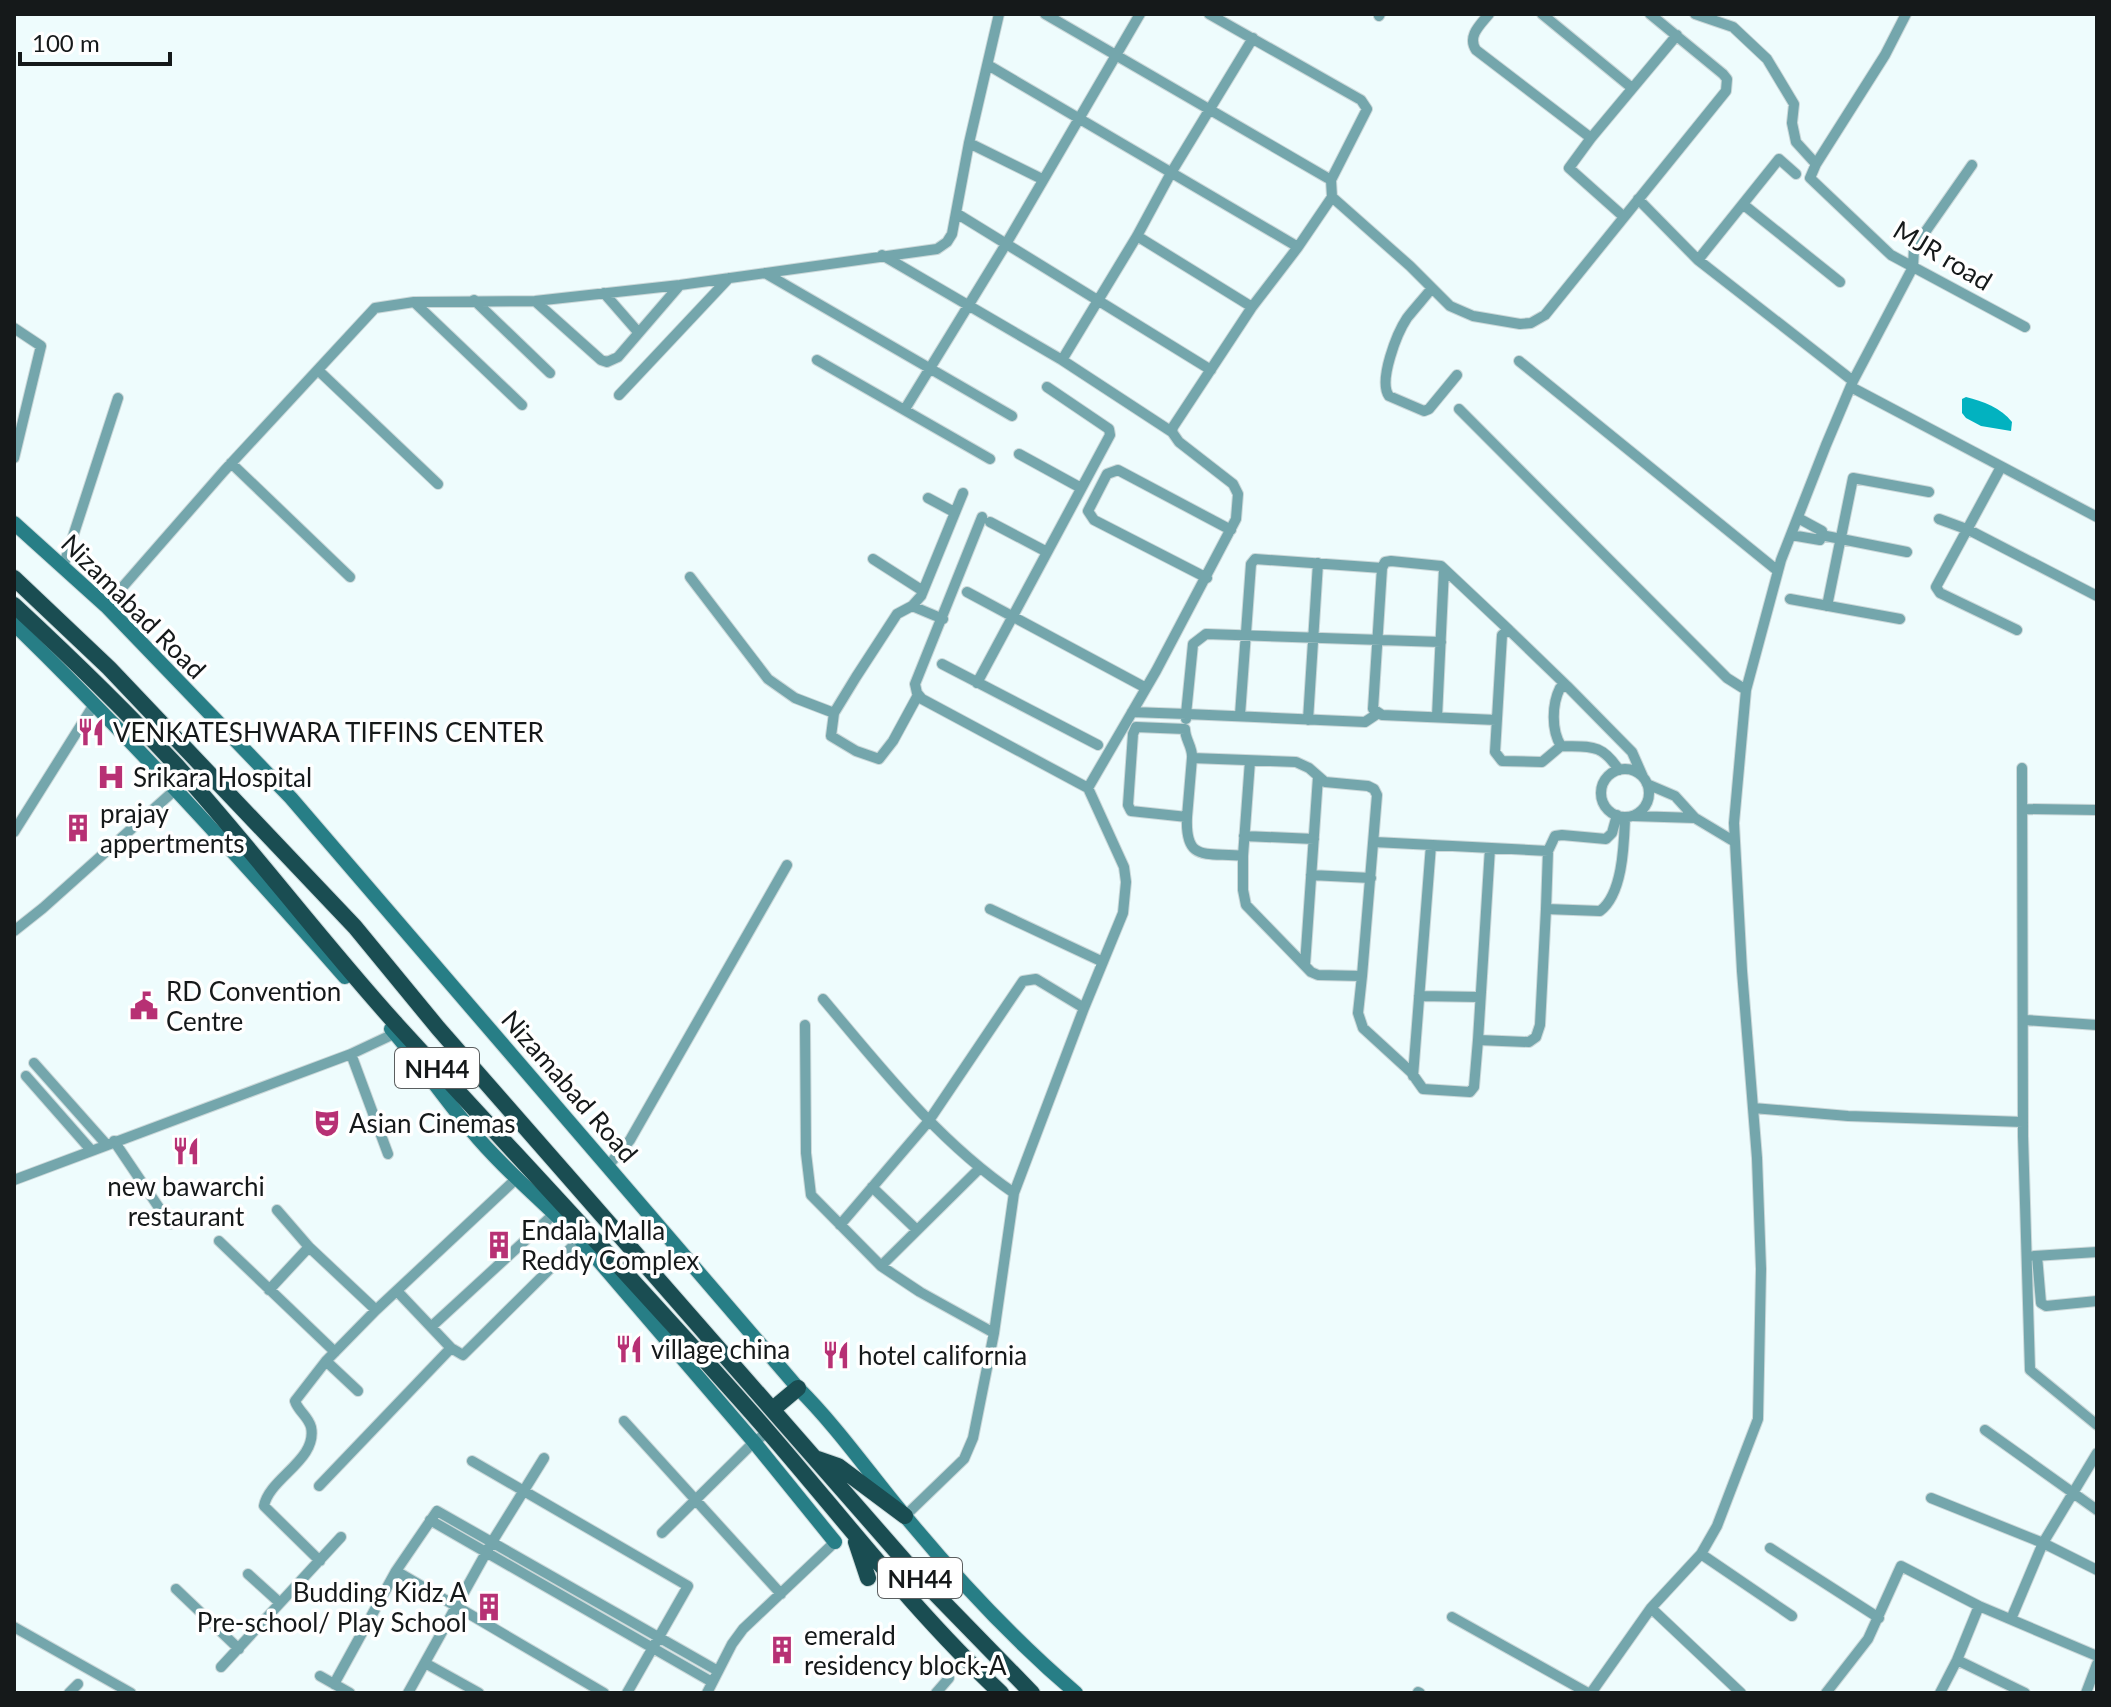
<svg xmlns="http://www.w3.org/2000/svg" width="2111" height="1707" viewBox="0 0 2111 1707" font-family="Lato,sans-serif">
<rect width="100%" height="100%" fill="#eefcfd"/>
<path fill="#02b2c0" d="M 1966,397 C 1983,401 2001,408 2012,422 L 2011,431 L 1981,426 L 1966,418 L 1962,413 L 1962,399 Z"/>
<g fill="none" stroke-linecap="round" stroke-linejoin="round">
<defs>
<path id="minor" d="M 1045,14 L 1331,180
M 1489,14 C 1480,25 1467,36 1476,50 L 1591,138
M 1542,14 L 1632,88
M 1695,14 L 1733,27 L 1767,59 L 1794,104 L 1792,123 L 1796,142 L 1816,164
M 1906,14 L 1885,55 L 1816,164 L 1810,178 L 1891,255 L 2025,327
M 1379,16 L 1380,14
M 988,65 L 1298,247
M 969,143 L 1042,179
M 1332,197 L 1410,266 L 1450,306 L 1473,316 L 1520,324 L 1531,323 L 1545,315 L 1726,91 L 1727,79 L 1723,74 L 1650,14
M 1638,199 L 1698,260 L 1853,381
M 1744,205 L 1840,282
M 956,213 L 1211,370
M 1624,217 L 1569,168 L 1591,138 L 1677,35
M 1137,236 L 1252,307
M 882,255 L 1062,360 L 1172,432
M 1698,260 L 1779,159 L 1796,174
M 765,273 L 1012,416
M 1432,288 C 1424,298 1415,308 1407,318 C 1397,333 1378,381 1389,396 L 1424,411 L 1429,409 L 1457,375
M 604,293 L 638,332
M 474,300 L 550,373
M 535,301 L 601,360 L 607,362 L 618,357 L 680,285
M 414,302 L 522,405
M 14,328 L 41,346 L 14,458
M 817,360 L 990,459
M 1062,360 L 1137,236 L 1171,173 L 1253,38
M 1519,361 L 1778,571
M 318,370 L 438,484
M 1851,387 L 2097,517
M 619,395 L 729,278
M 905,409 L 1006,244 L 1140,14
M 1459,409 L 1727,678 L 1746,690
M 1019,454 L 1081,488
M 231,463 L 350,577
M 2001,467 L 1936,587 L 1940,593 L 2017,630
M 928,498 L 954,512
M 982,517 L 915,684 L 917,693 L 922,699 L 1088,788
M 1939,519 L 1969,530 L 2097,596
M 990,522 L 1047,552
M 1791,535 L 1820,540 L 1822,531 L 1798,518
M 1821,535 L 1907,552
M 873,559 L 923,591
M 63,567 L 118,398
M 690,577 L 768,679 L 795,698 L 834,713
M 1207,578 L 1094,520 L 1088,511 L 1107,474 L 1118,470 L 1231,530
M 967,592 L 1146,688
M 1790,599 L 1900,619
M 106,606 L 224,471 L 375,308 L 414,302 L 535,301 L 680,285 L 937,249 L 947,242 L 952,234 L 969,143 L 999,14
M 912,606 L 943,619
M 1827,606 L 1853,478 L 1929,492
M 942,664 L 1098,745
M 977,683 L 1110,435 L 1109,429 L 1047,387
M 918,695 L 893,741 L 879,759 L 856,751 L 831,736 L 834,713 L 856,677 L 897,614 L 912,606 L 921,596 L 963,493
M 1132,712 L 1186,714 L 1186,719
M 1377,714 L 1365,722 L 1186,714 L 1193,644 L 1206,634 L 1441,642
M 1240,715 L 1251,564 L 1255,559 L 1382,568
M 1437,717 L 1444,569
M 1308,720 L 1318,563
M 1496,720 L 1382,715 L 1373,709 L 1382,568 L 1385,562 L 1391,561 L 1441,566 L 1509,630
M 1561,746 L 1542,762 L 1502,761 L 1495,752 L 1502,635 L 1509,630 L 1567,686
M 2022,768 L 2023,1136 L 2030,1370 L 2097,1425
M1601 793a24 24 0 1 1 48 0a24 24 0 1 1-48 0Z
M 1619,770 C 1601,743 1591,747 1561,746 C 1551,730 1552,704 1560,688 L 1567,686 L 1632,752 L 1643,777
M 1647,784 L 1675,796 L 1695,818 L 1735,842
M 2023,809 L 2097,810
M 1633,816 L 1695,818
M 1187,817 L 1192,758
M 14,832 L 95,703
M 1244,836 L 1314,839
M 1374,842 L 1548,851 L 1555,836 L 1562,835 L 1606,839 L 1612,833 L 1617,815
M 1243,856 L 1250,761
M 1311,875 L 1371,878
M 990,909 L 1103,962
M 1546,909 L 1548,851
M 14,931 L 43,908 L 176,789
M 1305,965 L 1318,777
M 1362,976 L 1377,795 L 1374,789 L 1368,786 L 1325,782 L 1309,768 L 1296,762 L 1192,758 C 1193,747 1185,740 1185,729 L 1136,727 L 1133,734 L 1128,805 L 1131,811 L 1187,817 C 1185,863 1206,852 1243,856 L 1243,890 L 1246,905 L 1311,972 L 1318,975 L 1362,976 L 1358,1013 L 1363,1028 L 1411,1072 L 1423,1089 L 1470,1092 L 1474,1087 L 1478,1040 L 1529,1042 L 1536,1037 L 1540,1025 L 1546,909 L 1600,911 C 1623,894 1624,844 1625,818
M 1419,996 L 1480,997
M 823,999 C 882,1069 938,1141 1014,1193
M 2025,1020 L 2097,1025
M 805,1025 L 806,1153 L 811,1195 L 881,1266 L 920,1292 L 994,1333
M 1478,1040 L 1490,848
M 351,1054 L 388,1154
M 34,1063 L 106,1144
M 26,1076 L 91,1150
M 1413,1076 L 1431,845
M 1753,1108 L 1848,1116 L 2023,1122
M 114,1141 L 170,1224
M 607,1167 L 630,1140 L 787,865
M 14,1180 L 351,1054 L 400,1031
M 872,1187 L 917,1230
M 277,1210 L 309,1247 L 376,1310
M 840,1225 L 928,1122 L 1023,981 L 1036,979 L 1084,1008
M 219,1241 L 335,1352
M 2034,1256 L 2097,1252
M 2037,1256 L 2041,1303 L 2046,1306 L 2097,1301
M 881,1266 L 979,1169
M 269,1290 L 309,1247
M 397,1291 L 451,1348 L 463,1355 L 580,1239
M 431,1327 L 555,1213
M 326,1361 L 358,1391
M 624,1421 L 781,1594
M 1985,1430 L 2097,1510
M 472,1461 L 688,1586 L 627,1693
M 319,1486 L 451,1348
M 1931,1498 L 2043,1543 L 2097,1570
M 905,1516 L 964,1459 L 973,1438 L 994,1333 L 1014,1193 L 1084,1008 L 1123,913 L 1126,882 L 1124,867 L 1088,788 L 1156,671 L 1236,519 L 1238,494 L 1233,484 L 1179,442 L 1172,432 L 1173,427 L 1252,307 L 1298,247 L 1332,197 L 1331,180 L 1367,109 L 1361,100 L 1209,14
M 430,1520 L 712,1682
M 662,1533 L 754,1442 L 768,1432
M 1770,1548 L 1879,1618
M 1701,1554 L 1717,1526 L 1758,1419 L 1761,1269 L 1757,1158 L 1742,971 L 1734,823 L 1746,690 L 1781,560 L 1826,445 L 1853,381 L 1913,267 L 1914,248 L 1972,165
M 320,1561 L 264,1506 C 269,1478 318,1460 311,1427 C 308,1416 298,1411 295,1401 L 326,1361 L 376,1310 L 516,1179
M 396,1571 L 604,1693
M 248,1574 L 280,1603
M 176,1589 L 239,1649
M 1979,1606 L 2097,1656
M 1651,1608 L 1741,1693
M 1452,1617 L 1588,1693
M 2011,1619 L 2043,1543 L 2097,1453
M 14,1627 L 131,1693
M 1957,1660 L 2025,1693
M 425,1663 L 479,1693
M 221,1667 L 341,1537
M 320,1676 L 350,1693
M 334,1684 L 396,1571 L 437,1511 L 718,1671
M 1418,1692 L 1420,1693
M 69,1693 L 78,1684
M 408,1693 L 492,1542 L 544,1458
M 707,1693 L 732,1644 L 743,1629 L 835,1542
M 936,1693 L 949,1678
M 1591,1693 L 1651,1608 L 1701,1554 L 1792,1616
M 1826,1693 L 1868,1639 L 1901,1566 L 1979,1606 L 1957,1660 L 1940,1693
M 2086,1693 L 2097,1664"/>
<path id="secondary" d="M 14,523 L 106,606 L 291,798 L 798,1388 C 838,1428 869,1473 905,1516 C 957,1579 1014,1640 1076,1693
M 14,624 C 130,737 238,856 345,977
M 391,1029 C 419,1061 443,1097 471,1130 C 504,1170 544,1202 580,1239 L 754,1442 L 835,1542"/>
<path id="trunk" d="M 14,578 L 109,668 L 355,927 L 438,1028 L 917,1575 L 1032,1693
M 14,605 C 70,657 125,710 177,766 C 253,850 321,941 397,1025 C 515,1154 635,1281 751,1412 C 834,1506 909,1607 1001,1693
M 773,1409 L 798,1388
M 815,1458 L 838,1466 L 905,1516
M 856,1542 L 868,1578"/>
</defs>
<use href="#minor" stroke="#cbd8d9" stroke-width="12"/>
<use href="#secondary" stroke="#cbd8d9" stroke-width="16"/>
<use href="#trunk" stroke="#cbd8d9" stroke-width="18"/>
<use href="#minor" stroke="#74a6ac" stroke-width="10"/>
<use href="#secondary" stroke="#277e86" stroke-width="14"/>
<use href="#trunk" stroke="#1a4d52" stroke-width="16"/>
</g>
<defs>
<symbol id="restaurant-bare" viewBox="-9 -9 18 18"><path d="M-5-6h1v4h1v-4h1v4h1v-4h1v5L-1.5 .5V6h-2V.5L-5-1ZM5-6V6H3V1.5H1.5Q1.5-4 5-6Z" fill="#b73174" stroke="#fff" stroke-width="2.5" paint-order="stroke"/></symbol>
<symbol id="hospital-bare" viewBox="-9 -9 18 18"><path d="M-5-5h3v3.5h4V-5h3V5h-3V1.5h-4V5h-3Z" fill="#b73174" stroke="#fff" stroke-width="2.5" paint-order="stroke"/></symbol>
<symbol id="building-bare" viewBox="-9 -9 18 18"><path d="M-4-6H4V6H1V3H-1V6H-4ZM-2.5-4.3h1.7v1.8h-1.7ZM.8-4.3h1.7v1.8H.8ZM-2.5-1h1.7V.8h-1.7ZM.8-1h1.7V.8H.8Z" fill="#b73174" stroke="#fff" stroke-width="2.5" paint-order="stroke"/></symbol>
<symbol id="civic-bare" viewBox="-9 -9 18 18"><path d="M-.6-6.5H3V-4.5H.6V-3L4-1V1h2V6H-6V1h2V-1L-.6-3ZM-1.2 2.5V6h2.4V2.5Z" fill="#b73174" stroke="#fff" stroke-width="2.5" paint-order="stroke"/></symbol>
<symbol id="theatre-bare" viewBox="-9 -9 18 18"><path d="M-5-5.5Q0-4 5-5.5V0Q5 5 0 6Q-5 5-5 0ZM-3.3-2.5H-1v1.5H-3.3ZM1-2.5H3.3v1.5H1ZM-2.8 1Q0 5.5 2.8 1Z" fill="#b73174" stroke="#fff" stroke-width="2.5" paint-order="stroke"/></symbol>
</defs>
<g fill-rule="evenodd">
<use href="#restaurant-bare" x="71" y="712" width="40" height="40"/>
<use href="#hospital-bare" x="91" y="757" width="40" height="40"/>
<use href="#building-bare" x="58" y="808" width="40" height="40"/>
<use href="#civic-bare" x="124" y="986" width="40" height="40"/>
<use href="#theatre-bare" x="307" y="1103" width="40" height="40"/>
<use href="#restaurant-bare" x="166" y="1131" width="40" height="40"/>
<use href="#building-bare" x="479" y="1225" width="40" height="40"/>
<use href="#restaurant-bare" x="609" y="1329" width="40" height="40"/>
<use href="#restaurant-bare" x="816" y="1335" width="40" height="40"/>
<use href="#building-bare" x="469" y="1587" width="40" height="40"/>
<use href="#building-bare" x="762" y="1630" width="40" height="40"/>
</g>
<g text-anchor="middle" dominant-baseline="central" stroke-width="7" stroke-linejoin="round" paint-order="stroke">
<g fill="#fff" stroke="#5b5e5f" stroke-width="2">
<rect x="395" y="1048" width="84" height="40" rx="6"/>
<rect x="878" y="1558" width="84" height="40" rx="6"/>
</g>
<g font-size="24" font-weight="bold" fill="#15191a">
<text x="437" y="1068">NH44</text>
<text x="920" y="1578">NH44</text>
</g>
<g font-size="26" fill="#15191a" stroke="#fff">
<text transform="translate(1943 255) rotate(31)">MJR road</text>
<text transform="translate(134 606) rotate(45)">Nizamabad Road</text>
<text transform="translate(570 1086) rotate(49)">Nizamabad Road</text>
</g>
<g font-size="26" fill="#15191a" stroke="#fff" text-anchor="start">
<text x="113" y="732">VENKATESHWARA TIFFINS CENTER</text>
<text x="133" y="777">Srikara Hospital</text>
<text x="100" y="813">prajay<tspan x="100" dy="30">appertments</tspan></text>
<text x="166" y="991">RD Convention<tspan x="166" dy="30">Centre</tspan></text>
<text x="349" y="1123">Asian Cinemas</text>
<text x="186" y="1186" text-anchor="middle">new bawarchi<tspan x="186" dy="30">restaurant</tspan></text>
<text x="521" y="1230">Endala Malla<tspan x="521" dy="30">Reddy Complex</tspan></text>
<text x="651" y="1349">village china</text>
<text x="858" y="1355">hotel california</text>
<text x="467" y="1592" text-anchor="end">Budding Kidz A<tspan x="467" dy="30">Pre-school/ Play School</tspan></text>
<text x="804" y="1635">emerald<tspan x="804" dy="30">residency block-A</tspan></text>
</g>
</g>
<rect width="2111" height="1707" fill="none" stroke="#15191a" stroke-width="32"/>
<path d="M20 52v12h150v-12" fill="none" stroke="#15191a" stroke-width="4"/>
<text x="32" y="52" font-size="24" fill="#15191a" stroke="#ffffff" stroke-width="6" paint-order="stroke">100 m</text>
</svg>
